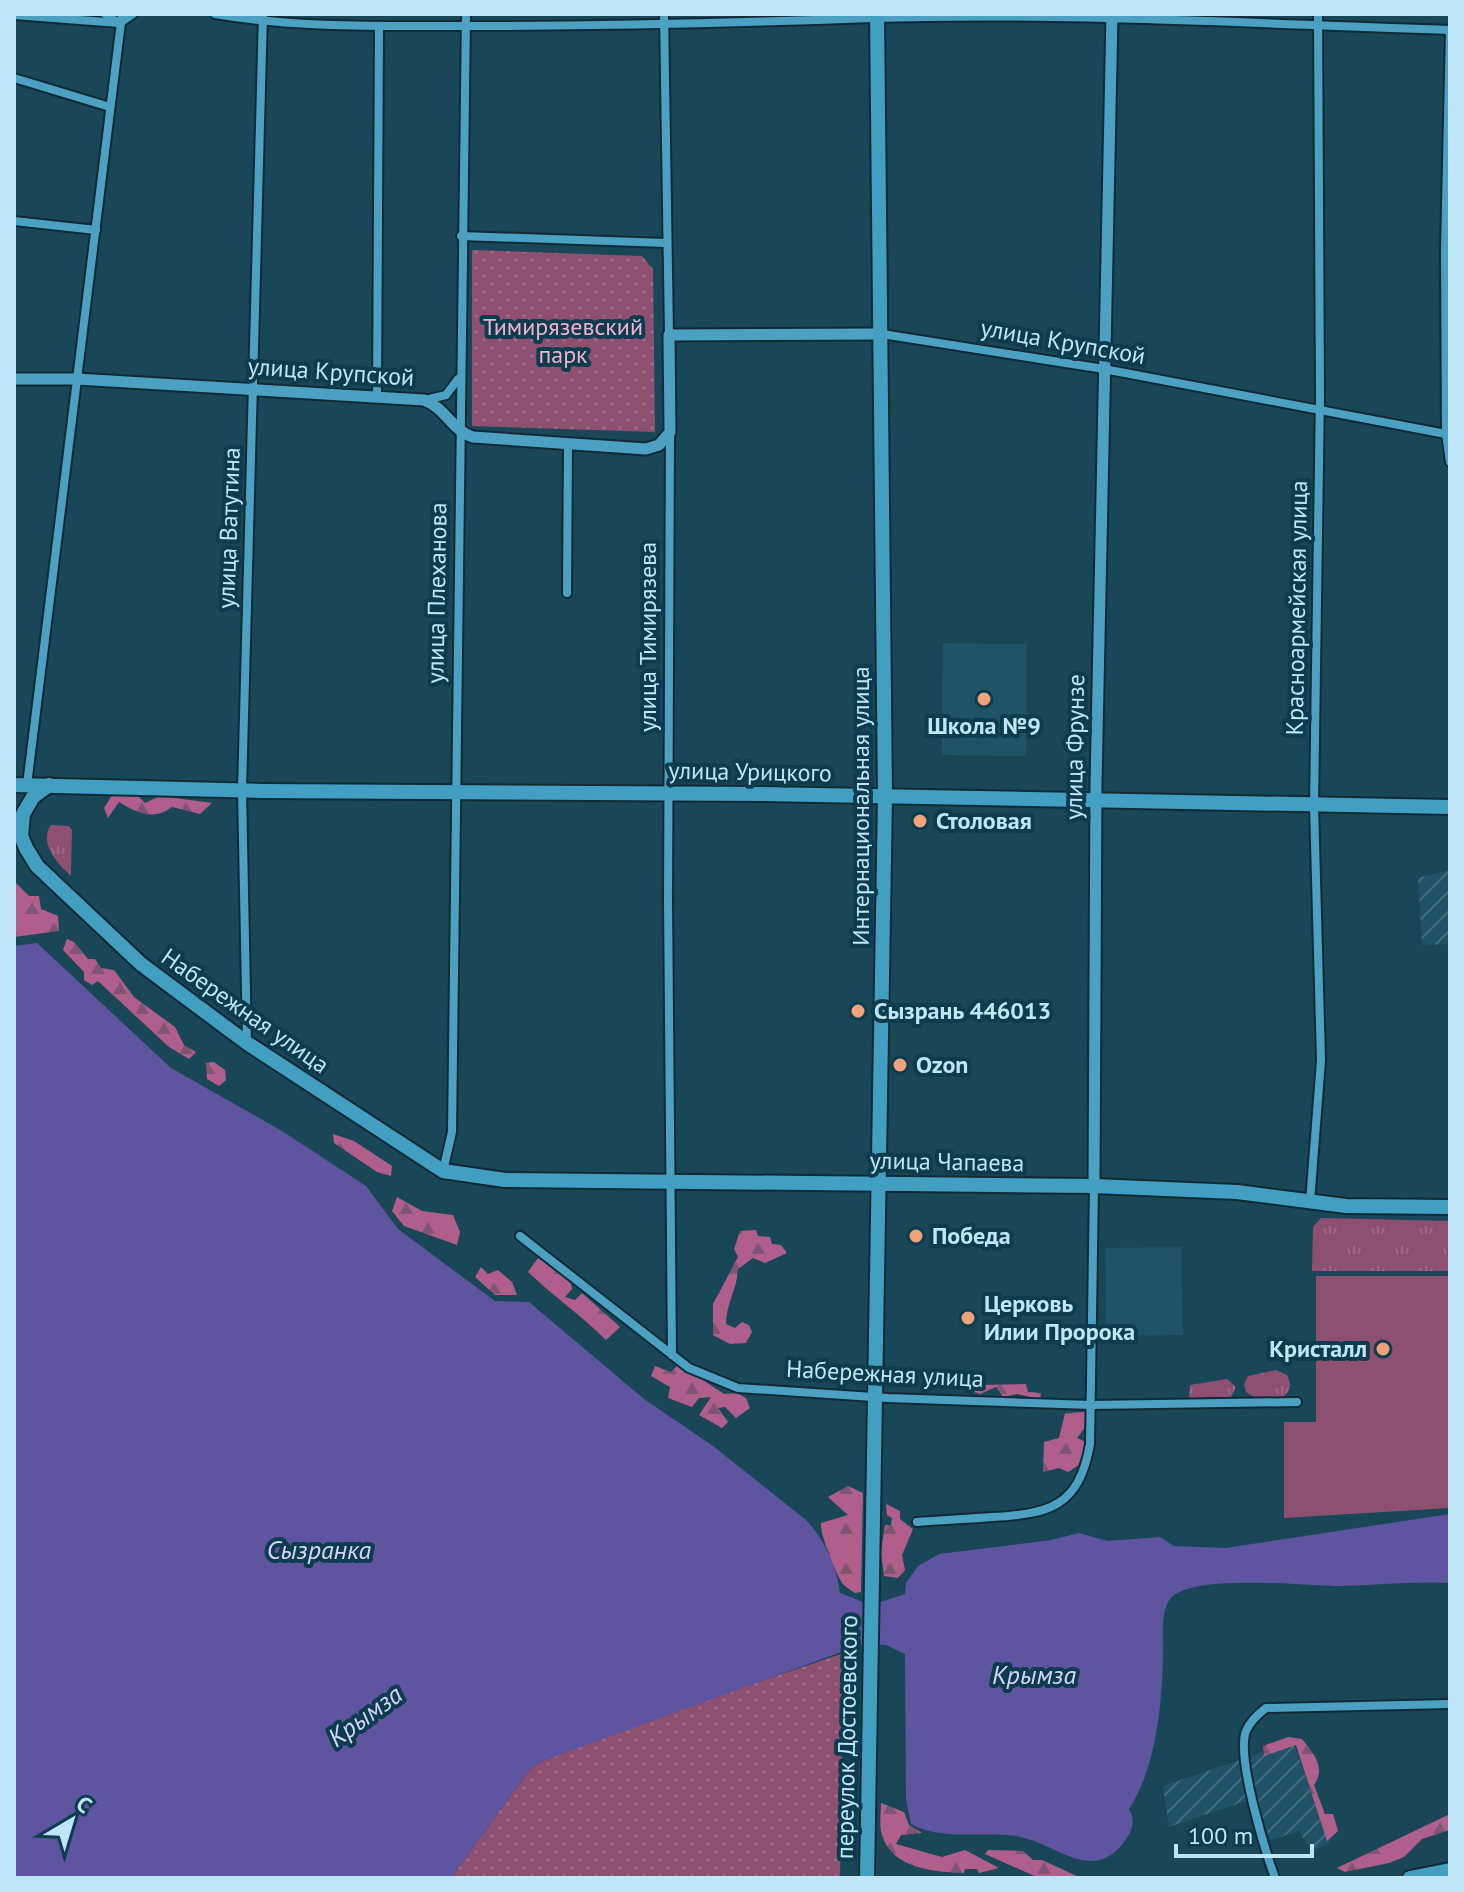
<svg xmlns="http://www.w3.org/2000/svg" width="1464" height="1892" viewBox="0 0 1464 1892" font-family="'PT Sans',sans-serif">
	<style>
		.built { fill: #205367 }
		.industrial { fill: url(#industrial-furrows) }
		.grass { fill: url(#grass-tufts) }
		.forest { fill: url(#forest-firs) }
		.park { fill: url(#park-dots) }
		.garden { fill: #8d5071 }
		.water { fill: #5e549f }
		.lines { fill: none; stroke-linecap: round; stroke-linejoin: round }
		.minor-casing { stroke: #102b36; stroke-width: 12 }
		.tertiary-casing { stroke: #102b36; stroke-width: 15 }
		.primary-casing { stroke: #102b36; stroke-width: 18 }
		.minor { stroke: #4ca1c3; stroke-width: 8 }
		.tertiary { stroke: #4ca1c3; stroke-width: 11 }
		.primary { stroke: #429fc2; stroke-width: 14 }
		.poi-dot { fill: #f0a27a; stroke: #0c3c4d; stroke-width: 3 }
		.labels { text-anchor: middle; stroke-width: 8; stroke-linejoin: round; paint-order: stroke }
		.park-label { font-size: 24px; fill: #f2b0d1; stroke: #0c3c4d }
		.street-label { font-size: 24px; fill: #bee5f8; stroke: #0c3c4d }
		.poi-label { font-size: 24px; font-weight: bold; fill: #bee5f8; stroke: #0c3c4d; text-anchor: start }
		.water-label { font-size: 26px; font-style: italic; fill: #d6d4ff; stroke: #0c3c4d }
	</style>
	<defs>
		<pattern id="industrial-furrows" width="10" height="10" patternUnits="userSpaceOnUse" patternTransform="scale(2)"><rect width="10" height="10" fill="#205367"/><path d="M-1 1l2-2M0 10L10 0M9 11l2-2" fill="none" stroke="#3f6c7e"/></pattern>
		<pattern id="grass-tufts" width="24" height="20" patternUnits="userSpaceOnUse" patternTransform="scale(2)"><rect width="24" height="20" fill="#8d5071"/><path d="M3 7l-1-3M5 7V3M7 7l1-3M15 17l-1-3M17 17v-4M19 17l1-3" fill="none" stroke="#9b6986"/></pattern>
		<pattern id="forest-firs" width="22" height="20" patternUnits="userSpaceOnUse" patternTransform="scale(2)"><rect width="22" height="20" fill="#b05f8b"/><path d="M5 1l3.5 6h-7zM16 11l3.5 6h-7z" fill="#805571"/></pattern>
		<pattern id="park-dots" width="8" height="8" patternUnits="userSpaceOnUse" patternTransform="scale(2)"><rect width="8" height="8" fill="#8d5071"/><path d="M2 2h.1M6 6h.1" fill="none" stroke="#9b6986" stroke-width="1.8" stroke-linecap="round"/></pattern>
	</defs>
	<rect width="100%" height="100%" fill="#194758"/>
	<!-- built -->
	<g class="built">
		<path d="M943 643 1027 644 1026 756 942 755Z"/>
		<path d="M1181 1247 1183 1335 1106 1336 1105 1248Z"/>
	</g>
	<!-- industrial -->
	<g class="industrial">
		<path d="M1450 870V944L1422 945 1418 878Z"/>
		<path d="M1293 1742 1330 1843 1311 1851 1299 1831 1271 1840 1252 1799 1169 1827 1163 1786Z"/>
	</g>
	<!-- grass -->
	<g class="grass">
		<path d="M51 825 69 826 72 830 71 876C58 864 38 843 51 825Z"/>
		<path d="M1321 1218 1450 1221V1271H1312L1313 1227Z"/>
		<path d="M1276 1370 1287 1375C1292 1385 1291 1390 1283 1397L1257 1399 1246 1392 1244 1384 1248 1376Z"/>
		<path d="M1227 1379 1236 1387 1231 1397 1189 1398 1190 1385Z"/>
	</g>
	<!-- forest -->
	<g class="forest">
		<path d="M132 790 145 803 160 796 212 803 200 814 172 807C153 821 137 813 119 802L108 818 104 808 114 792Z"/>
		<path d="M14 881 29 896H39L41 909 58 916 59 931 14 937Z"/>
		<path d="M67 939 74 942 88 959H95L101 968 114 970 134 997 175 1027 184 1045 196 1052 189 1059 169 1047 98 981 92 985 84 980V972L63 950Z"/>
		<path d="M214 1062 225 1070 226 1080 219 1086 207 1079 206 1063Z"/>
		<path d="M333 1134 354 1141 392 1166 391 1176 377 1172 334 1143Z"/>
		<path d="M397 1197 422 1211 453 1215 460 1232 457 1245 404 1226 392 1211Z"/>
		<path d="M756 1230 758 1236 770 1237 772 1244 781 1245 787 1253 765 1263 753 1258 738 1269C737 1290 726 1303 726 1324L735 1328 742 1322 749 1325 752 1332 746 1343 730 1344 713 1335V1304L738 1257 734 1249 740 1231Z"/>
		<path d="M538 1258 570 1279 572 1289 565 1297 575 1300 582 1293 620 1327 606 1340C581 1315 553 1296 528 1272Z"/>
		<path d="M481 1267 488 1274 498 1270 512 1282 517 1295H495L475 1277Z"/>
		<path d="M679 1364 724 1394 737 1393 746 1398 750 1408 736 1418 725 1407 718 1408 728 1422 722 1428 699 1415 711 1397 699 1398 692 1407 668 1398 670 1387 651 1376 655 1366 671 1372Z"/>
		<path d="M1026 1384 1028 1392 1041 1393 1040 1399 1017 1394 1003 1397 996 1387 980 1394 974 1392 977 1385Z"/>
		<path d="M1087 1412 1086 1426 1077 1438 1086 1442 1079 1465 1068 1472 1059 1468 1043 1472 1044 1442 1059 1438 1065 1413Z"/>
		<path d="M848 1486 863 1493 861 1592 855 1593C851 1590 847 1588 844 1585 837 1578 819 1532 821 1523L848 1515 828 1497Z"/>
		<path d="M886 1504 900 1511V1519L913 1529 902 1555 905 1570 898 1578 884 1576 881 1552 885 1525H891L892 1518 887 1515Z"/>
		<path d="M1288 1737 1302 1739C1314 1754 1326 1767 1314 1785L1325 1814H1333L1338 1831 1327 1841 1296 1745 1264 1756 1263 1746Z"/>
		<path d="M881 1803 904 1812 909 1825 922 1833 901 1835 896 1844 942 1857 965 1850 999 1868 979 1873 977 1869H965L964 1873C935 1872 892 1869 882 1835 879 1826 881 1813 881 1803Z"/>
		<path d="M1450 1814V1830L1422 1839 1404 1857 1389 1863 1345 1872 1337 1868Z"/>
		<path d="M988 1850 1023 1851 1033 1860H1042L1081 1878H1039L985 1854Z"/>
	</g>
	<!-- park -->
	<g class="park">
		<path d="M472 250 642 256 653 269 655 432 472 426Z"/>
		<path d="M844 1653 840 1878H451L528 1772 540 1762 676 1710Z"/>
	</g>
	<!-- garden -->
	<path class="garden" d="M1316 1276H1450V1508L1284 1518V1422H1316Z"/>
	<!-- water -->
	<path class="water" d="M37 943 171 1068 282 1131 366 1186 398 1229 495 1301 529 1302 644 1399 713 1446 806 1520C824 1539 837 1566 840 1593L871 1605 905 1594 906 1583 918 1566 939 1554 1051 1540 1079 1533 1108 1541 1160 1537 1174 1546 1225 1548 1450 1514V1583C1413 1581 1377 1585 1340 1586 1309 1587 1183 1571 1168 1602 1160 1619 1164 1638 1163 1656 1162 1705 1156 1768 1129 1809 1135 1819 1133 1828 1127 1838 1094 1888 1056 1842 1016 1836 982 1831 942 1841 911 1824L906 1799 905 1654 886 1645 863 1644 540 1762 528 1772 451 1878H14V946Z"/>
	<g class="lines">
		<!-- minor casing -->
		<g class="minor-casing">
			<g id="minor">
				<path d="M105 14 119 23"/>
				<path d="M215 14C297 28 380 26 463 26 599 26 736 23 872 18 1064 12 1258 24 1450 30"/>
				<path d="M664 14 669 335"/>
				<path d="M14 15 119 23"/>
				<path d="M120 23 133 14"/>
				<path d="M1450 30 1445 250 1446 434 1450 462"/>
				<path d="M14 78 110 107"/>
				<path d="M14 221 96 230"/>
				<path d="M461 236 666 243"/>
				<path d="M882 334 1104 369 1446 434"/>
				<path d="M377 397 379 26"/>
				<path d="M425 400 446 395 458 379"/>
				<path d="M670 432 668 901 672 1355"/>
				<path d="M567 593 568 444"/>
				<path d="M27 785 122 14"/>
				<path d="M247 1042 242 790 263 14"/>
				<path d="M443 1171 452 1132 466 14"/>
				<path d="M1310 1202 1321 1060 1314 806 1320 395 1318 14"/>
				<path d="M520 1236 689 1368 738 1388 888 1398 1091 1405 1297 1402"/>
				<path d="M917 1522C942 1520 967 1519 992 1517 1049 1514 1079 1507 1090 1444L1094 1186"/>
				<path d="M1275 1878C1265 1850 1236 1757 1246 1731 1250 1722 1258 1714 1266 1708L1450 1704"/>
			</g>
		</g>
		<!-- tertiary casing -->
		<g class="tertiary-casing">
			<g id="tertiary">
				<path d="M14 379H77L424 400C446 408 451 430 473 437L646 449 659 445 670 432 669 335 882 334"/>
				<path d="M1094 1186 1096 784 1112 14"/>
			</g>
		</g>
		<!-- primary casing -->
		<g class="primary-casing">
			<g id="primary">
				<path d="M14 785 262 791 763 794 1450 807"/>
				<path d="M49 785 33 797 23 814 21 836 26 848 37 866 141 964 247 1043 443 1171 505 1180 1094 1186 1237 1192 1346 1206 1450 1207"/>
				<path d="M867 1878 885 796 877 14"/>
				<path d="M1410 1878 1450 1870"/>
			</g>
		</g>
		<!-- minor -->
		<use href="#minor" class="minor"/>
		<!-- tertiary -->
		<use href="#tertiary" class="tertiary"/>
		<!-- primary -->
		<use href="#primary" class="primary"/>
	</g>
	<!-- markers -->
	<g class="poi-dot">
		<circle cx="984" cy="699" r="8"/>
		<circle cx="920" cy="821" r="8"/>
		<circle cx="858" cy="1011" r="8"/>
		<circle cx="900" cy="1065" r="8"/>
		<circle cx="916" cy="1236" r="8"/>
		<circle cx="968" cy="1318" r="8"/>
		<circle cx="1383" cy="1349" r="8"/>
	</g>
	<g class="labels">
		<!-- park labels -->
		<g class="park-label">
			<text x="563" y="335">Тимирязевский<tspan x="563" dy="28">парк</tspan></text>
		</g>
		<!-- street labels -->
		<g class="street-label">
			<text transform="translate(1063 342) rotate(10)" y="8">улица Крупской</text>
			<text transform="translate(331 372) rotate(4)" y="8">улица Крупской</text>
			<text transform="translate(229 528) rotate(-88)" y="8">улица Ватутина</text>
			<text transform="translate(437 593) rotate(-89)" y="8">улица Плеханова</text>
			<text transform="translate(1297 608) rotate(-89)" y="8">Красноармейская улица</text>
			<text transform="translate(648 637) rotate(-90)" y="8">улица Тимирязева</text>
			<text transform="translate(1075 747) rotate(-89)" y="8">улица Фрунзе</text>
			<text transform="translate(750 772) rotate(1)" y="8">улица Урицкого</text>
			<text transform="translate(861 806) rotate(-90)" y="8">Интернациональная улица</text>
			<text transform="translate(245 1011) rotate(35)" y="8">Набережная улица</text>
			<text transform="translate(947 1162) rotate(1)" y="8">улица Чапаева</text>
			<text transform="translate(885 1374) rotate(3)" y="8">Набережная улица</text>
			<text transform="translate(847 1737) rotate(-89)" y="8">переулок Достоевского</text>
		</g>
		<!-- poi labels -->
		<g class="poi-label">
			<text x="984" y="734" text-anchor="middle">Школа №9</text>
			<text x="936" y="829">Столовая</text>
			<text x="874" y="1019">Сызрань 446013</text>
			<text x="916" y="1073">Ozon</text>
			<text x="932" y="1244">Победа</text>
			<text x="984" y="1312">Церковь<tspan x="984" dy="28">Илии Пророка</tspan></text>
			<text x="1367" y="1357" text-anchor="end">Кристалл</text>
		</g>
		<!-- water labels -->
		<g class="water-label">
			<text x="319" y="1559">Сызранка</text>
			<text x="1034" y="1684">Крымза</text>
			<text transform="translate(365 1716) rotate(-36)" y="9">Крымза</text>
		</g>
	</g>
	<!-- border -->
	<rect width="1464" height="1892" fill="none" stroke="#bee5f8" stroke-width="32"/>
	<!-- north arrow -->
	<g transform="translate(72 1820) rotate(38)" stroke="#0c3c4d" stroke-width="6" paint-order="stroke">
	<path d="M0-6L14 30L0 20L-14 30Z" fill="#bee5f8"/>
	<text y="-12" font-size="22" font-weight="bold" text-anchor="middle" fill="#bee5f8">С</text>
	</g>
	<!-- scale -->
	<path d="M1176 1844v12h136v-12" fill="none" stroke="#bee5f8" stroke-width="4"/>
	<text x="1188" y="1844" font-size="24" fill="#bee5f8" stroke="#0c3c4d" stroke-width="6" paint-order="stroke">100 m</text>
</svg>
